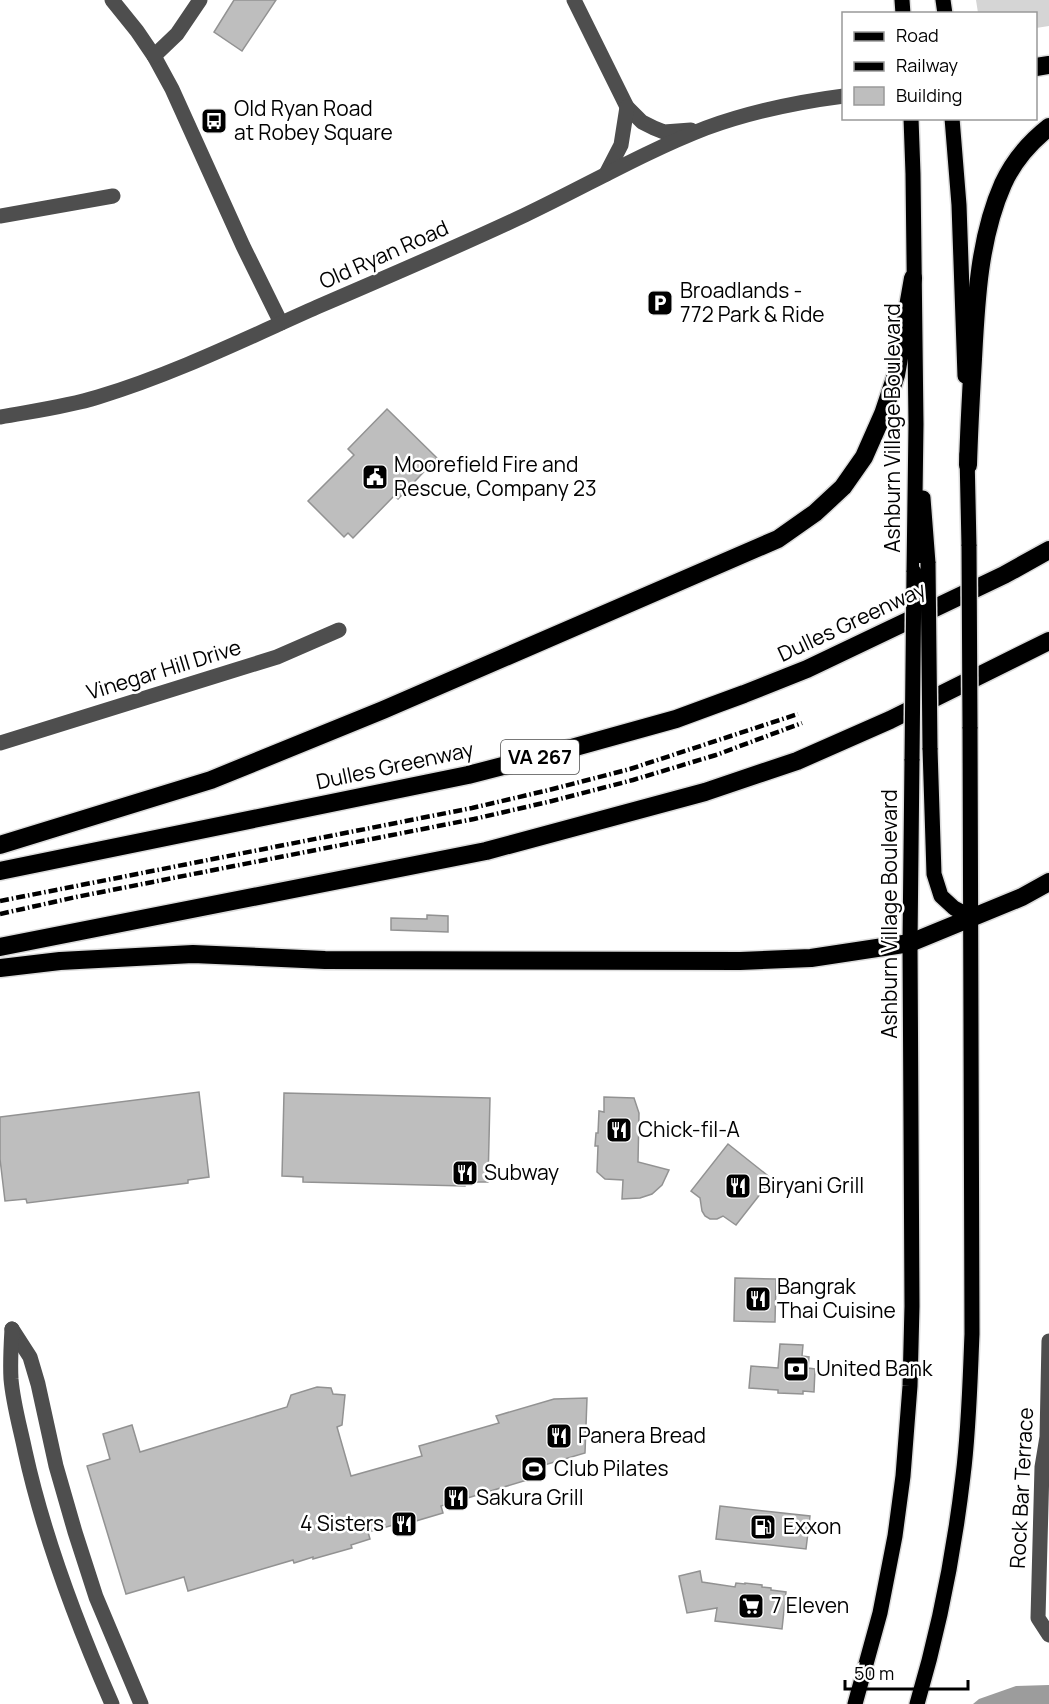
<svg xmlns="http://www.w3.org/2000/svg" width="1049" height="1704" viewBox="0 0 1049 1704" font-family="Manrope,sans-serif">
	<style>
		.green { fill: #d5d5d5 }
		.water { fill: #9c9c9c }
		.building { fill: #bebebe; stroke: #929292; stroke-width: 1.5 }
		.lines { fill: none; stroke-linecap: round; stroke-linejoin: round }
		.major-casing { stroke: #dbdbdb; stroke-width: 18 }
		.highway-casing { stroke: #dbdbdb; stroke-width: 21 }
		.minor { stroke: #4e4e4e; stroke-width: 15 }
		.major { stroke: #000; stroke-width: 15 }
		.highway { stroke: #000; stroke-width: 18 }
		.rail { stroke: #000; stroke-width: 4.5; stroke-dasharray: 9 3 1.5 3; stroke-linecap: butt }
		.major-bridge-casing { stroke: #dbdbdb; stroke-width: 18; stroke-linecap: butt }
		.major-bridge { stroke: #000; stroke-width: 15 }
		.labels { text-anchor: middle; stroke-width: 5; stroke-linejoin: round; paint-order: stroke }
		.shield { fill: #fff; stroke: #4c4c4c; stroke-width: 1.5 }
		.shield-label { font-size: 20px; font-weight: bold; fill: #000 }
		.poi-label { font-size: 21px; fill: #000; stroke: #fff; text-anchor: start }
		.street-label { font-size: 21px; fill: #000; stroke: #fff }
	</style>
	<rect width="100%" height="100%" fill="#fff"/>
	<!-- green -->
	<path class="green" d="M976 0H1049V26L1036 28V14L978 13Z"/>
	<!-- water -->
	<path class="water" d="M1049 1685V1704H973L979 1699 1016 1686Z"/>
	<!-- building -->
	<g class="building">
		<path d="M234 0H276L242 51 214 32Z"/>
		<path d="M387 409 437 458 398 499 394 496 353 538 348 533 344 537 308 501 354 455 348 449Z"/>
		<path d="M427 915 448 916V932L391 930V918L427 919Z"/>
		<path d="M199 1092 209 1177 188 1180V1183L27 1203 26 1199 5 1201 0 1159V1117Z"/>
		<path d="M284 1093 490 1098 488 1182H465V1186L303 1182V1177L282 1176Z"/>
		<path d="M604 1097 634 1098 639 1113 638 1162 669 1170 662 1185 652 1194 640 1198 622 1199 623 1180 605 1179 597 1172 598 1146H595L596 1133H598L599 1111 604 1112Z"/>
		<path d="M728 1144 772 1179 736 1225 723 1216 717 1219H710L705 1216 702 1211 700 1198 691 1191Z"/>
		<path d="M735 1278 776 1279 775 1322 734 1321Z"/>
		<path d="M780 1344 803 1345 802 1356 809 1357 808 1368 815 1369 814 1392 803 1391V1394L778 1393V1390L749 1388 751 1366 778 1368Z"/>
		<path d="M317 1387 331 1388 333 1394 345 1395 342 1425 337 1427 351 1476 422 1456 419 1446 499 1423 496 1416 554 1399 587 1398 585 1453 524 1471 527 1480 441 1506 443 1513 409 1523 408 1521 368 1532 370 1539 351 1545 352 1548 313 1559V1557L294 1563 293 1560 188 1591 184 1577 126 1594 87 1466 110 1459 103 1434 132 1425 140 1452 287 1407 291 1395Z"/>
		<path d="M720 1506 810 1516 806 1549 716 1539Z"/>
		<path d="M700 1571 702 1582 735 1587 736 1583 745 1584V1583L762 1585V1587L771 1588V1590L786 1592 782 1629 715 1621 717 1608 687 1613 679 1576Z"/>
	</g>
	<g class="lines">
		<!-- major casing -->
		<g class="major-casing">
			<g id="major">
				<path d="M902 0 903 14"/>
				<path d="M943 0 945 14"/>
				<path d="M911 118 913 174 916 424 914 572"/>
				<path d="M952 118 959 205 965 376"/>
				<path d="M967 454 969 546"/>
				<path d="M923 498 928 563"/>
				<path d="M930 748 934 874 941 896 954 908 971 917"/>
				<path d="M855 1704 880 1613 895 1536 903 1476 910 1386 912 1306 910 943 912 759"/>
				<path d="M917 1704C939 1630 954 1553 963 1476 969 1429 970 1381 972 1334L970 727"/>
			</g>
		</g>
		<!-- highway casing -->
		<g class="highway-casing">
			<g id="highway">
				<path d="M1036 67 1049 65"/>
				<path d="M968 465C969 430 971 394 973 359 976 301 979 238 1003 184 1013 162 1030 142 1049 127"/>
				<path d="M0 845 211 780 383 710 778 539 815 513 843 487 864 457 883 414 896 375 913 278"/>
				<path d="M0 871 468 775 568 749 676 719 744 694 807 669 1004 575 1049 550"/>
				<path d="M0 947 486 851 705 792 797 761 890 720 1049 641"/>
				<path d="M0 968 60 961 193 954 325 960 740 961 811 958 910 943 1022 897 1049 882"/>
			</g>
		</g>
		<!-- minor -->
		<g class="minor">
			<path d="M112 0 137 31 154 56 172 89 243 246 281 323"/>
			<path d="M574 0 627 107 642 122 654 128 664 132 691 130"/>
			<path d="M154 56 177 34 200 0"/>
			<path d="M606 174 621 145 627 107"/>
			<path d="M0 216 113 196"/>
			<path d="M0 417C33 411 66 407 98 397 174 374 245 339 317 307 387 277 457 247 525 215 586 186 644 152 706 128 750 112 797 102 844 96"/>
			<path d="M0 743 277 657 339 630"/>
			<path d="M12 1329 30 1357 38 1384 56 1466 75 1532 96 1597 141 1704"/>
			<path d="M12 1329C11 1346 10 1362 11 1379 13 1403 20 1427 25 1451 44 1538 76 1622 112 1704"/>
			<path d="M1049 1341 1047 1437 1042 1467 1038 1618 1049 1635"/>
		</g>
		<!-- major -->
		<use href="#major" class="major"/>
		<!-- highway -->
		<use href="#highway" class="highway"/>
		<!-- rail -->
		<g class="rail">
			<path d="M0 901 472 808 549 790 630 769 798 714"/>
			<path d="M0 914 76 897 474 819 552 801 633 780 716 755 802 723"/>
		</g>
		<!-- major-bridge casing -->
		<g class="major-bridge-casing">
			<g id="major-bridge">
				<path d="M969 546 970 727"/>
				<path d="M928 563 930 748"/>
				<path d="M912 759 914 572"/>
			</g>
		</g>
		<!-- major-bridge -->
		<use href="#major-bridge" class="major-bridge"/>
	</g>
	<!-- icons -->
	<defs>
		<g id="bus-square" transform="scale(1.35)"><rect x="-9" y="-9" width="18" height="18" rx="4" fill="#000" stroke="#fff"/><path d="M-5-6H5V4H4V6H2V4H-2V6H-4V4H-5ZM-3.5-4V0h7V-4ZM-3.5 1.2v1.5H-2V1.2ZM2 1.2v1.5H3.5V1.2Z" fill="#fff"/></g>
		<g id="parking-square" transform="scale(1.35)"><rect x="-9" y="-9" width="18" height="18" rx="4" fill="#000" stroke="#fff"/><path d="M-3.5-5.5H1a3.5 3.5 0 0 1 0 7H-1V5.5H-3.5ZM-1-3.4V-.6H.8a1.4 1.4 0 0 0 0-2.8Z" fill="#fff"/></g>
		<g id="civic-square" transform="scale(1.35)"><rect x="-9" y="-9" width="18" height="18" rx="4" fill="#000" stroke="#fff"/><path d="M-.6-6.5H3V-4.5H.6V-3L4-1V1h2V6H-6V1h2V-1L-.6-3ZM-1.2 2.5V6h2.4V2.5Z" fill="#fff"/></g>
		<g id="restaurant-square" transform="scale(1.35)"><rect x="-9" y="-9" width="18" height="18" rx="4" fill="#000" stroke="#fff"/><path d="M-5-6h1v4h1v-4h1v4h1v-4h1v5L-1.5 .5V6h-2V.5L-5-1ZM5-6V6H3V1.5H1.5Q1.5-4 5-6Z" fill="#fff"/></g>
		<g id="bank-square" transform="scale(1.35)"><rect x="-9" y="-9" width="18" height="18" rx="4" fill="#000" stroke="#fff"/><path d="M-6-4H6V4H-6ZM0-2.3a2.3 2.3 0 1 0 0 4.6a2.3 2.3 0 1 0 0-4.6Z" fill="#fff"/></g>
		<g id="stadium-square" transform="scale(1.35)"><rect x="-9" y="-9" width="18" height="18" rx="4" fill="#000" stroke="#fff"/><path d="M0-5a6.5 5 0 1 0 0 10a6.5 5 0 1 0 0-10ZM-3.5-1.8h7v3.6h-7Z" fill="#fff"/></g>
		<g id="fuel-square" transform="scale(1.35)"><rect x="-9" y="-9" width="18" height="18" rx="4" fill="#000" stroke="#fff"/><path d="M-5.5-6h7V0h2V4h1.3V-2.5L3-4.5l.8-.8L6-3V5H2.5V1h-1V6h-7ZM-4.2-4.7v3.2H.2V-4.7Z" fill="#fff"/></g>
		<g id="supermarket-square" transform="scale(1.35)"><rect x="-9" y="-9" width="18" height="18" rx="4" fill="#000" stroke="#fff"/><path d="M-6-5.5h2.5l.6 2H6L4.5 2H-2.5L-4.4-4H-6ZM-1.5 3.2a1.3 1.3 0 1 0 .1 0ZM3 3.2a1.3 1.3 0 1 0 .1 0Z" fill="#fff"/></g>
	</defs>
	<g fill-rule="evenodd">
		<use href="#bus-square" x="214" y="121"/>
		<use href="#parking-square" x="660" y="303"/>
		<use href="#civic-square" x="375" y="477"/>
		<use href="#restaurant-square" x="619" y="1130"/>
		<use href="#restaurant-square" x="465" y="1173"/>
		<use href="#restaurant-square" x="738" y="1186"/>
		<use href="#restaurant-square" x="758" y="1299"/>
		<use href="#bank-square" x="796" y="1369"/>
		<use href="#restaurant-square" x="559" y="1436"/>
		<use href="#stadium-square" x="534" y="1469"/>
		<use href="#restaurant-square" x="456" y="1498"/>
		<use href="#restaurant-square" x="404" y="1524"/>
		<use href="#fuel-square" x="763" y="1527"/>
		<use href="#supermarket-square" x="751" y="1606"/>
	</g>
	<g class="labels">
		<!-- shield labels -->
		<rect class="shield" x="501" y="740" width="78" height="34" rx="4.5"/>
		<g class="shield-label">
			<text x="540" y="764">VA 267</text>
		</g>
		<!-- poi labels -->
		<g class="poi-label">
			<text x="234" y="116">Old Ryan Road<tspan x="234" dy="24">at Robey Square</tspan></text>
			<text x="680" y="298">Broadlands -<tspan x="680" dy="24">772 Park &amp; Ride</tspan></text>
			<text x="394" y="472">Moorefield Fire and<tspan x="394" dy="24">Rescue, Company 23</tspan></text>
			<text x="638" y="1137">Chick-fil-A</text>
			<text x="484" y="1180">Subway</text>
			<text x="758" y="1193">Biryani Grill</text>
			<text x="777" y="1294">Bangrak<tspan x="777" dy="24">Thai Cuisine</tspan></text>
			<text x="816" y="1376">United Bank</text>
			<text x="578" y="1443">Panera Bread</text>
			<text x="554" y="1476">Club Pilates</text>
			<text x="476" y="1505">Sakura Grill</text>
			<text x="384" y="1531" text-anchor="end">4 Sisters</text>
			<text x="783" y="1534">Exxon</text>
			<text x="771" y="1613">7 Eleven</text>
		</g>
		<!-- street labels -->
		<g class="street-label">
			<text transform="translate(384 255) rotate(-24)" y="7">Old Ryan Road</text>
			<text transform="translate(893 428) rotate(-90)" y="7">Ashburn Village Boulevard</text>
			<text transform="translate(852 622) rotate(-25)" y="7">Dulles Greenway</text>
			<text transform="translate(164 670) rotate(-17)" y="7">Vinegar Hill Drive</text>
			<text transform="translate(395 766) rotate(-12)" y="7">Dulles Greenway</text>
			<text transform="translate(890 914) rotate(-90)" y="7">Ashburn Village Boulevard</text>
			<text transform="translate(1022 1488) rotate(-87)" y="7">Rock Bar Terrace</text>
		</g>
	</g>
	<!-- legend -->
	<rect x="842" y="12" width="195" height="108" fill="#ffffff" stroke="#999999" stroke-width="1.5"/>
	<rect x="854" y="32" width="30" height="9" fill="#000000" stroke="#999999" stroke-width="1.5"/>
	<text x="896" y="42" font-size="18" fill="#000000">Road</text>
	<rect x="854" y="62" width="30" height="9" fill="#000000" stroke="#999999" stroke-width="1.5"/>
	<text x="896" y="72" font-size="18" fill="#000000">Railway</text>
	<rect x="854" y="87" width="30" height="18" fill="#bebebe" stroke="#999999" stroke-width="1.5"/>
	<text x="896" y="102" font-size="18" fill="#000000">Building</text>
	<!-- scale -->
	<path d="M845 1680v9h123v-9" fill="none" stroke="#000000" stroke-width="3"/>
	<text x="854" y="1680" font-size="18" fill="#000000" stroke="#ffffff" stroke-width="4.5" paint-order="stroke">50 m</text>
</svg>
